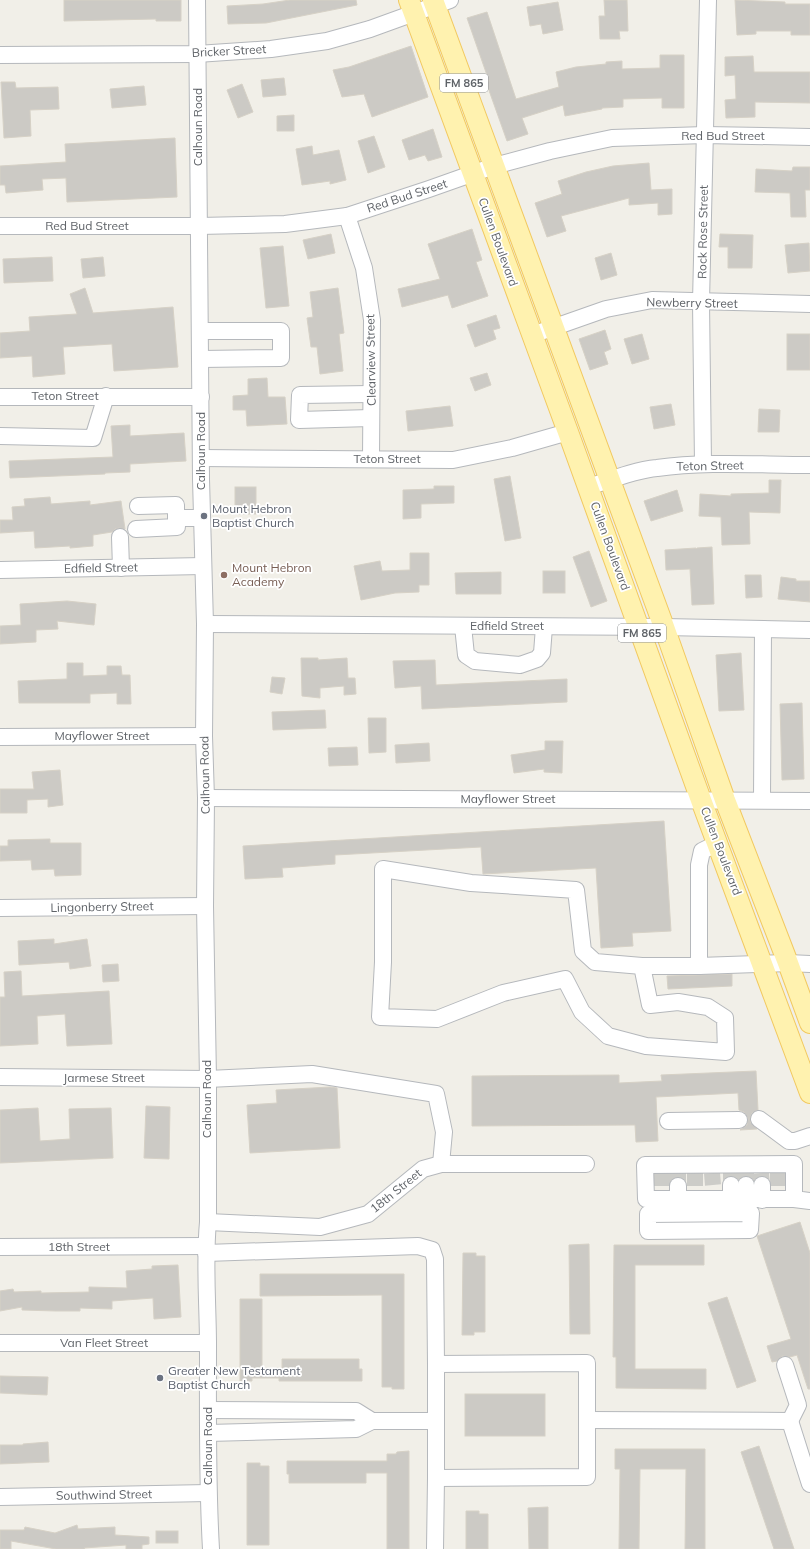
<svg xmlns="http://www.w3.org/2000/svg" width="810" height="1549" viewBox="0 0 810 1549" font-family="Mulish,sans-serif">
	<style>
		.building { fill: #cccac5; stroke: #d6d1c6 }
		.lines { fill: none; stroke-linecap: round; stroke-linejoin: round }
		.minor-tunnel { stroke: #ccccc8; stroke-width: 16; stroke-dasharray: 16 8; stroke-linecap: butt }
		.minor-casing { stroke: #b5b8bc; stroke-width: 18 }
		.major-casing { stroke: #f2c960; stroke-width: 22 }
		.minor { stroke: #fff; stroke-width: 16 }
		.major { stroke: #fff2af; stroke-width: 20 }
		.worship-dot { fill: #6b7280; stroke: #fff; stroke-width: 1.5 }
		.education-dot { fill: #8d6e63; stroke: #fff; stroke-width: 1.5 }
		.labels { text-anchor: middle; stroke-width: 3.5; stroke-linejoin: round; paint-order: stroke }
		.shield { fill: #fff; stroke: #8f9295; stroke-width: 1 }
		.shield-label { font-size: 11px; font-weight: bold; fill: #5f6368 }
		.street-label { font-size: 12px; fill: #5f6368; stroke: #fff }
		.worship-label { font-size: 12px; fill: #5b616d; stroke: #fff; text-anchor: start }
		.education-label { font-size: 12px; fill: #785e54; stroke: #fff; text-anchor: start }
	</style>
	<rect width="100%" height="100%" fill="#f1efe8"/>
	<!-- building -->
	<g class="building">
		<path d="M64 0H181V21H156V19L64 21Z"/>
		<path d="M290 0H356L357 5 266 23 228 24 227 6 263 4Z"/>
		<path d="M604 0H627L628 31H619L620 39H600L599 16H605Z"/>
		<path d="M735 0 785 2V4H810V35H791V31H756V34L737 35Z"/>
		<path d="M558 2 563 30 543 34 541 24 530 26 527 7Z"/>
		<path d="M487 12 516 99 559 87 556 72 576 67 606 64V62L622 61V69L660 68V55H684V108H662V98L623 99V107L602 108V109L565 116 563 105 522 118 528 134 507 141 486 82 489 81 467 18Z"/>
		<path d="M411 46 428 97 372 117 364 94 342 97 333 70 349 67Z"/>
		<path d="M753 56 754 72H810V103L755 102V117L726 118 725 100 736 99 735 75 725 76V57Z"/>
		<path d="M284 78 286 95 263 97 261 80Z"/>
		<path d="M1 82H15L16 88 58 87 59 109 30 110 31 136 4 138Z"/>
		<path d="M242 84 253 112 238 118 227 90Z"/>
		<path d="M144 86 146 105 112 108 110 89Z"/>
		<path d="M294 115V131H277V116Z"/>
		<path d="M433 129 442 157 428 161 425 155 409 160 402 140Z"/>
		<path d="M374 136 385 167 368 173 358 141Z"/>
		<path d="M175 138 177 197 67 202 66 178 42 179 43 190 6 193 5 185H0V166L66 162 65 144Z"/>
		<path d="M312 146 313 155 339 150 346 180 330 184V181L302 185 296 149Z"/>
		<path d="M649 163 651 190 672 189V214L658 215V203L629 205V198L561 216 566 231 547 237 535 203 562 194 558 181 586 172 613 166Z"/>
		<path d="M793 167H810V190H805L806 217H791L790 193 755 192 756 169 792 171Z"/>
		<path d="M472 229 482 260 476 262 488 296 452 308 448 295 402 307 398 289 440 279 428 244Z"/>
		<path d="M331 234 335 253 308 259 303 240Z"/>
		<path d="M720 234 753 235 752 268H728V247H719Z"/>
		<path d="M809 243 810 271 788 273 785 245Z"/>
		<path d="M283 246 289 306 266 308 260 248Z"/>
		<path d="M611 253 617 275 601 280 595 258Z"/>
		<path d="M52 257 53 281 4 283 3 259Z"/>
		<path d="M103 257 105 276 83 278 81 259Z"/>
		<path d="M85 288 93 313 173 307 178 367 114 371 112 344 63 347 65 374 33 377 32 356 0 358V333L30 331 29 317 77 314 70 294Z"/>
		<path d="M338 288 344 333 339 334 343 371 320 374 317 347H311L307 318 313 317 310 292Z"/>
		<path d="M496 315 500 328 493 330 496 339 475 347 467 325Z"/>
		<path d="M605 330 611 349 604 352 608 364 590 370 579 339Z"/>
		<path d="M642 334 649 359 632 364 624 339Z"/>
		<rect x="787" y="334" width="23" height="36"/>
		<path d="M487 373 491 385 475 391 470 378Z"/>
		<path d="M267 378 268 397H285L287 424 247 426 246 410H233V396L248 395V379Z"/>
		<path d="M671 404 675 425 654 429 650 407Z"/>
		<path d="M450 406 453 426 408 431 406 411Z"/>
		<path d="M759 409 780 410 779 432H758Z"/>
		<path d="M130 425V436L184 433 186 461 130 464V472L105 473V474L10 478 9 461 113 457 111 426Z"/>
		<path d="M510 476 521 538 505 541 494 479Z"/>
		<path d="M769 480H781L780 513 749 512 750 544 722 545 721 517 699 516 700 494 731 496V494L769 493Z"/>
		<path d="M434 486H454V503L421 504V518L403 519V490L434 489Z"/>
		<rect x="235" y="487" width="21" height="27"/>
		<path d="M677 490 683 511 651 521 644 501Z"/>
		<path d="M50 497 51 504 90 501V505L121 501 125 529 119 528 115 529 112 532 93 535V546L70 548V546L35 548 34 531 0 533V520H13L12 507 25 506 24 499Z"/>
		<path d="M712 547 714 604 692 605 690 569 666 570 665 550 696 548V549L697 548Z"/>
		<path d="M589 551 607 601 591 607 573 557Z"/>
		<path d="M410 553H429V585H419V592L395 593 361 600 354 566 380 561 382 571 410 570Z"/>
		<rect x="543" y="571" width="22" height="22"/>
		<path d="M501 572V594H456L455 573Z"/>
		<path d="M745 575H761L762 597 746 598Z"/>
		<path d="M781 577 796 579V581H810V602L778 599Z"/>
		<path d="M67 601 96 604 94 625 57 621 58 629 36 630V642L0 644V626L21 625 20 604Z"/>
		<path d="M741 653 744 710 719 711 716 655Z"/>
		<path d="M301 658H318V660L347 658 348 678H355L356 694 344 695V686L320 688V698L302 696Z"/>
		<path d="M435 660 436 685 567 679V702L422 709 421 686 395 688 393 661Z"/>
		<path d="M67 663H83V676L107 675V666H121L122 675H130L131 704H117V693L90 694V703H19L18 681 67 679Z"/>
		<path d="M272 677 285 678 282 694 270 692Z"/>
		<path d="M802 703 804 779 782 780 780 704Z"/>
		<path d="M325 710 326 728 273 730 272 712Z"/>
		<path d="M368 718H386V752L369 753Z"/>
		<path d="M545 741H563L562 773 544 772V769L514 773 511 755 545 750Z"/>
		<path d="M429 743 430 761 396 763 395 745Z"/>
		<path d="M357 747 358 765 329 766 328 748Z"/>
		<path d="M60 770 63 805 48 807V799L27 800V813H0V789H34L32 772Z"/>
		<path d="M664 821 671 931 632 933 633 946 601 948 596 868 483 874 481 847 335 855V864L282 868 283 877 245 879 243 846Z"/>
		<path d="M50 839V843H81V875L55 876 54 869 32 870 31 860 0 861V846H8V840Z"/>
		<path d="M54 939V944L87 939 91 966 70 969 69 962 19 965 18 941Z"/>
		<path d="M118 964 119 981 103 982 102 965Z"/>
		<path d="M21 971 22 996 109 991 112 1044 67 1046 65 1014 37 1016 38 1044 0 1046V997H5L4 972Z"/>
		<path d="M732 974V986L668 989 667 976Z"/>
		<path d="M756 1071 758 1110 752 1113 750 1118 751 1123 757 1129 740 1130 747 1125 748 1119 744 1112 739 1110 738 1093 656 1097 658 1141 636 1142 635 1125 472 1126V1076L619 1075V1083L662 1081 661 1075Z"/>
		<path d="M330 1087 337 1088 340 1148 250 1153 247 1105 277 1103 276 1090Z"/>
		<path d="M146 1106 170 1107 169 1159 144 1158Z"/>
		<path d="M38 1108 40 1141 70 1139 69 1109 111 1108 113 1158 0 1163V1110Z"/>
		<path d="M800 1222 810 1253V1389H808L797 1355 790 1357 782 1356 777 1361 772 1362 767 1346 791 1339 757 1236Z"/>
		<path d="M589 1244 590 1334H570L569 1245Z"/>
		<path d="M614 1245H704V1265H635V1369H706V1389L616 1388V1357H613Z"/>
		<path d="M463 1253H476V1256H485V1332H474V1335H462Z"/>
		<path d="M178 1265 181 1317 154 1319 153 1298 112 1301V1309L80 1308V1311H56L22 1310V1307L0 1311V1291L13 1289 14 1292 41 1291V1293L89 1292V1287L127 1288 126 1271 152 1269V1266Z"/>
		<path d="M260 1274H404V1389H392V1387H382V1295L260 1296Z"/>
		<path d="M727 1297 756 1381 737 1388 708 1303Z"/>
		<path d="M240 1299H262V1368H282V1359H359V1369H362V1381H279V1378H252V1381H240Z"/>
		<path d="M0 1376 48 1377 47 1395 0 1393Z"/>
		<rect x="465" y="1394" width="80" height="42"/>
		<path d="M48 1442 49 1462 0 1464V1445H23V1444Z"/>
		<path d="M759 1446 794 1549H774L741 1452Z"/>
		<path d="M615 1449H705V1549H685L686 1469H640L639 1549H619L620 1469H615Z"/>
		<path d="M409 1451V1549H387V1473H366V1483H289V1474H287V1461H387V1454H396L397 1452Z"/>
		<path d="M247 1463H260V1466H269V1545H247Z"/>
		<path d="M548 1507V1549H529L528 1508Z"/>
		<path d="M466 1511H479V1514H488V1549H466Z"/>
		<path d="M77 1525 78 1529 115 1527V1535L149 1537V1544L142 1545V1549H126V1545L84 1548 85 1549H56L11 1541V1549H0V1530H24L25 1527 55 1533Z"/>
		<rect x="156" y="1531" width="22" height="12"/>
	</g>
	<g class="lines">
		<!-- minor-tunnel -->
		<g class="minor-tunnel">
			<path d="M778 1172V1186"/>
			<path d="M678 1173V1186"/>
			<path d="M695 1173V1186"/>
			<path d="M712 1173 713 1185"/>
			<path d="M731 1173V1185"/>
			<path d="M746 1173V1185"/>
			<path d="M761 1173 762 1185"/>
			<path d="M662 1186V1172"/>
		</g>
		<!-- minor casing -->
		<g class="minor-casing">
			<g id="minor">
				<path d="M197 0 201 479 205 624 204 736 206 798 205 906 208 1079V1222C204 1263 208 1305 208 1346 208 1414 207 1481 211 1549"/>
				<path d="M0 55 197 54 271 49 327 41 370 29 450 0"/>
				<path d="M347 216 364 268 372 320 371 459"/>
				<path d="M0 226H199L285 224 347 216 429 189 494 166 550 151 612 138 705 135 810 137"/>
				<path d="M200 331H281V358L201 359"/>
				<path d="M532 335 606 309 652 300 810 304"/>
				<path d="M0 397H201"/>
				<path d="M371 418 299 420 300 395 371 394"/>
				<path d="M0 436 93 438 106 396"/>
				<path d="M201 458 453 460 512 448 568 432"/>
				<path d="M703 464 701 302 708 0"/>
				<path d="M589 487C610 480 635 470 657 468 707 461 759 465 810 465"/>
				<path d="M138 506 176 505V518"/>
				<path d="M136 529 177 527 176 518H202"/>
				<path d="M120 537 121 568"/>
				<path d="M0 570 203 566"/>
				<path d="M205 624 664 627 810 630"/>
				<path d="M463 626 466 655 475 661 520 665 537 659 542 653 544 627"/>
				<path d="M0 737 204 736"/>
				<path d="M206 798 810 801"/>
				<path d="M762 800 763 629"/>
				<path d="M383 869 471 883 576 890 583 951 595 962 642 966 650 1005 678 1002 708 1007 725 1018 726 1052 646 1046 608 1036 582 1012 565 979 503 993 437 1019 380 1017 383 962Z"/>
				<path d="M0 908 205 906"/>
				<path d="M642 966H699L788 963 810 964"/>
				<path d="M699 966V865L702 851 718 843"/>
				<path d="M0 1077 208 1079 312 1074 436 1094 444 1132 441 1164"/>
				<path d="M759 1119 789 1141H795L810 1136"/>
				<path d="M668 1121 739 1120"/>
				<path d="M731 1185V1200"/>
				<path d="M746 1185V1199"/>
				<path d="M762 1185V1200"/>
				<path d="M794 1199V1164L645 1165 646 1199H794L810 1201"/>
				<path d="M678 1200V1186"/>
				<path d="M751 1213 750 1230 648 1231V1214Z"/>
				<path d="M208 1222 320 1227 368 1214 423 1169 441 1164H586"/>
				<path d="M0 1247 205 1246"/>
				<path d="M206 1253 418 1246 432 1250 435 1259 436 1364"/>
				<path d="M0 1343H208"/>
				<path d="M587 1363V1477L436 1478V1364Z"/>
				<path d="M785 1365 798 1405 790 1421"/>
				<path d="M208 1410 356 1411 372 1421"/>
				<path d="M587 1420 790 1421 810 1484"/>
				<path d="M208 1433 356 1429 372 1421H436"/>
				<path d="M0 1497 208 1493"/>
				<path d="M435 1549 436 1478"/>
			</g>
		</g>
		<!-- major casing -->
		<g class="major-casing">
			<g id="major">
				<path d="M409 0 568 432 701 800 810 1093"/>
				<path d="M433 0 664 627 725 800 788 963 810 1023"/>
			</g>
		</g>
		<!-- minor -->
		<use href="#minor" class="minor"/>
		<!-- major -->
		<use href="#major" class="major"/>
	</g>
	<!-- markers -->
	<g class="worship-dot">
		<circle cx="204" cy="516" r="4"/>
		<circle cx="160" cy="1378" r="4"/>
	</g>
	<circle class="education-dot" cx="224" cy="575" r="4"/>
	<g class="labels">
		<!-- shield labels -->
		<g class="shield">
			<rect x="440" y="74" width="48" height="18" rx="3"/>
			<rect x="618" y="624" width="48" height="18" rx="3"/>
		</g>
		<g class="shield-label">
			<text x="464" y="87">FM 865</text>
			<text x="642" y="637">FM 865</text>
		</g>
		<!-- street labels -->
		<g class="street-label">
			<text transform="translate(229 51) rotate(-3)" y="4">Bricker Street</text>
			<text transform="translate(198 127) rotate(-90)" y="4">Calhoun Road</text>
			<text x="723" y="140">Red Bud Street</text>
			<text transform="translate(407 196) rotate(-18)" y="4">Red Bud Street</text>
			<text x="87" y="230">Red Bud Street</text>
			<text transform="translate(703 232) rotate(-89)" y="4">Rock Rose Street</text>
			<text transform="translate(498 242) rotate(70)" y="4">Cullen Boulevard</text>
			<text transform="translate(692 303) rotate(1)" y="4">Newberry Street</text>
			<text transform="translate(371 360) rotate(-91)" y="4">Clearview Street</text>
			<text x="65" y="400">Teton Street</text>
			<text transform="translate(201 451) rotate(-90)" y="4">Calhoun Road</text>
			<text x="387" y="463">Teton Street</text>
			<text transform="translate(710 466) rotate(-1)" y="4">Teton Street</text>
			<text transform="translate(610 546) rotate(70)" y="4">Cullen Boulevard</text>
			<text transform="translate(101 568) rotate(-1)" y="4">Edfield Street</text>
			<text x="507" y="630">Edfield Street</text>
			<text x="102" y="740">Mayflower Street</text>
			<text transform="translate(205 775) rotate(-91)" y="4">Calhoun Road</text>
			<text x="508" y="803">Mayflower Street</text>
			<text transform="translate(721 851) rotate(69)" y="4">Cullen Boulevard</text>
			<text transform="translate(102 907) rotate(-1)" y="4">Lingonberry Street</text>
			<text x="104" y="1082">Jarmese Street</text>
			<text transform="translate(207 1099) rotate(-90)" y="4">Calhoun Road</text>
			<text transform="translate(396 1191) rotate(-39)" y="4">18th Street</text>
			<text x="79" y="1251">18th Street</text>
			<text x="104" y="1347">Van Fleet Street</text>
			<text transform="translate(208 1446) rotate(-90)" y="4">Calhoun Road</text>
			<text transform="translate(104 1495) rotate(-1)" y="4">Southwind Street</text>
		</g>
		<!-- worship labels -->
		<g class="worship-label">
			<text x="212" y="513">Mount Hebron<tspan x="212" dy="14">Baptist Church</tspan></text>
			<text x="168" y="1375">Greater New Testament<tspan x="168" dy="14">Baptist Church</tspan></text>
		</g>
		<!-- education labels -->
		<g class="education-label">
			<text x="232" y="572">Mount Hebron<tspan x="232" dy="14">Academy</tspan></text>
		</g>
	</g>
</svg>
